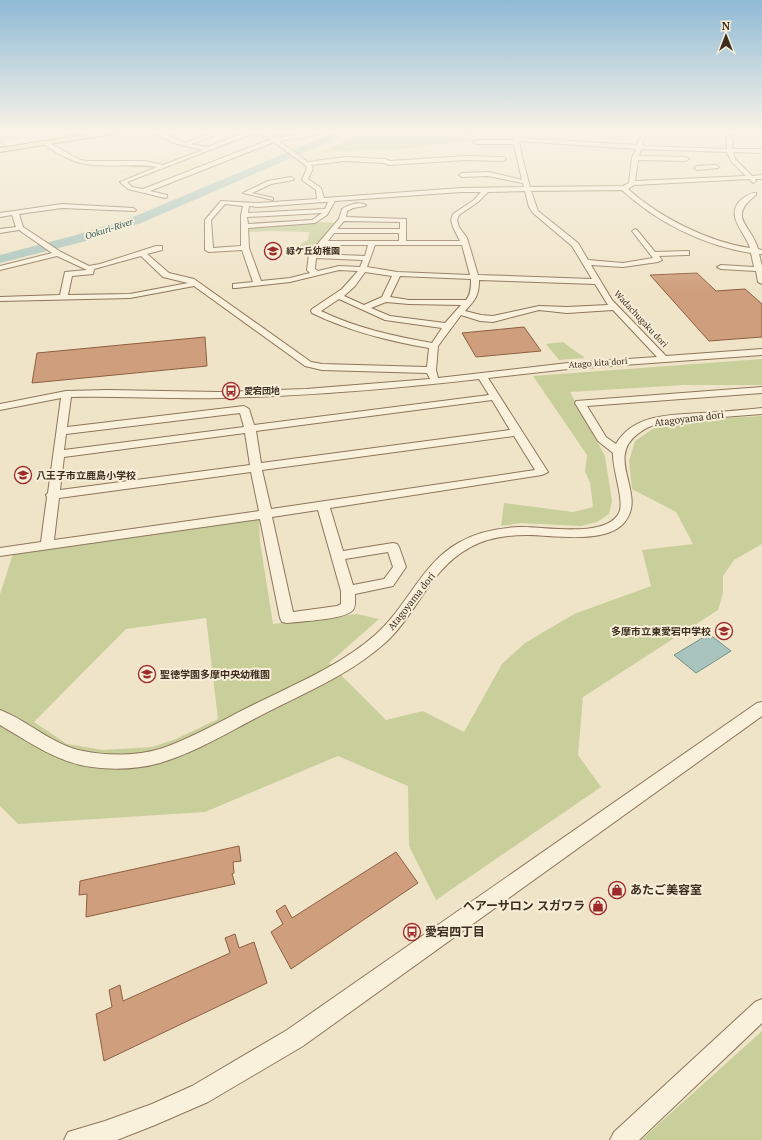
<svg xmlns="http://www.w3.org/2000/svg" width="762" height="1140" viewBox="0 0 762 1140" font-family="'PT Serif','Noto Sans JP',serif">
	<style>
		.farmland { fill: #e6deb5 }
		.green { fill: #c9cf9b; fill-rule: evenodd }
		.water { fill: #a9c4bc; stroke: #6f938a }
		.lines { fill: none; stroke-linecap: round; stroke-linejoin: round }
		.stream { stroke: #6f938a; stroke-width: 2 }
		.river { fill: #a9c4bc; fill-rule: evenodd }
		.building { fill: #cf9f7d; stroke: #8d5f41 }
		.minor-casing { stroke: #8d765c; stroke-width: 2 }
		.major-casing { stroke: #5b4430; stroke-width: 2 }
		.minor { fill: #faf1dc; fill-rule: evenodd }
		.major { fill: #f3d9a0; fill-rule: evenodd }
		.labels { text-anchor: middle; stroke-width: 4; stroke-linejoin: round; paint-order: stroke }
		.far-water-label { font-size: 9px; font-style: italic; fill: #2f5d5a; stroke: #f7eed8 }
		.far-poi-label { font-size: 9px; font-weight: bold; fill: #3d2e20; stroke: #f7eed8; text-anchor: start }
		.far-street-label { font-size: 9px; fill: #3d2e20; stroke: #f7eed8 }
		.street-label { font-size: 10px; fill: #3d2e20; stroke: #f7eed8 }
		.poi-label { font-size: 10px; font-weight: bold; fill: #3d2e20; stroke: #f7eed8; text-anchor: start }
		.near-poi-label { font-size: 12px; font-weight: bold; fill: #3d2e20; stroke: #f7eed8; text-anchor: start }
	</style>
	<rect width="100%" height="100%" fill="#f0e4c8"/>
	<!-- farmland -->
	<path class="farmland" d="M158 158 188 164 196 161 208 164 186 172 156 167 131 176 116 172Z"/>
	<!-- green -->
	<g class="green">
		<path d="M0 131H53L42 135H32L12 141 0 139Z"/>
		<path d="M367 131H463L473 135 471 136V140C455 146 434 141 419 148L321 152Z"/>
		<path d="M321 222 335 223 310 255 298 254 296 247 308 240 309 232 274 231 248 232 247 228Z"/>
		<path d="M563 342 585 358 559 360 546 344Z"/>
		<path d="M762 359V385H684L570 392 605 456 612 501 609 514 597 522 581 526 521 523 501 526 504 503 573 512 593 507 590 482 585 472 587 455 533 376Z"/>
		<path d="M762 416V544L734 560 723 576V593L718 610 583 697 578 755 601 787 436 900 409 846 408 786 338 756 205 812 18 824 0 806V594L13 554 259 519 260 542 273 624 357 614 379 619 329 663 386 720 423 711 464 732 502 664 525 643 574 614 651 586 642 550 693 544 676 512 632 489 629 461 635 441 657 426 690 420ZM206 618 218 719 176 739 152 747 103 750 67 744 34 722 126 629Z"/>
		<path d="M762 1031V1140H641Z"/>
	</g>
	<!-- water -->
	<path class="water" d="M709 634 731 651 696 673 674 655Z"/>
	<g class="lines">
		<!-- stream -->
		<path class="stream" d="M462 131 472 135"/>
		<!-- river -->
		<path class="river" d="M338 131H351L349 133 141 223 86 241 0 263V255L76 235 133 217Z"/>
	</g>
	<!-- building -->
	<g class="building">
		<path d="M697 273 716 291 745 289 762 304V337L709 341 650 275Z"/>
		<path d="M524 327 541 351 476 357 462 333Z"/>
		<path d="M205 337 207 366 32 383 37 353Z"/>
		<path d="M239 846 241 861 233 862 234 873 232 874 235 884 86 917 87 894 79 895 80 881Z"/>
		<path d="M396 852 418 883 291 969 271 932 283 924 276 911 285 905 292 918Z"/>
		<path d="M235 934 239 948 254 942 267 983 104 1061 96 1014 112 1007 109 990 120 985 123 1001 230 953 225 938Z"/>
	</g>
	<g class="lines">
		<!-- minor casing -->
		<g class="minor-casing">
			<g id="minor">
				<path d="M149 131H157L185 143 217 131H225L191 144 208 147 248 131 270 134 276 138 324 131 313 136 279 141 308 162 345 157 385 159 390 161 466 156 503 157 506 159 503 161 466 160 389 165 384 163 345 161 311 165 313 168 308 179 321 188 324 198 461 188 524 187 523 183 488 176 462 177 459 175 462 173 489 172 522 180 514 144H476L473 142 476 140H514V133L502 131H520L519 138 637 145C640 136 645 131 655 131L644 139 642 146 727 149V138L719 131H725L733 140 732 149H762V153L733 152 735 159 752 176 762 175V179H755L756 181 753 183 749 179 634 185 628 189C659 217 708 242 750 248 746 233 723 215 742 199 747 196 751 192 756 193V195C726 218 752 225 758 249L762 250V254H759L762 266V284L758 282 756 271 721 269 717 267 721 265 754 267 751 253C705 246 656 222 622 190L531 191 538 211 578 243 588 260 623 263 653 258 632 231 635 229 637 230 655 252 689 251V255H686L659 256 662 260 658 262 623 267 591 265 612 300 666 356 762 349V355L568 369 488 378 548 472 542 475 330 508 343 551 393 543 397 544 399 547 406 567 393 586 355 594C355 599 356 606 353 610 345 620 301 621 287 623L282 622 280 618 260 519 0 556V548L41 542 47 497 46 495 48 493 61 398 0 410V404L66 391 108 390 218 392 306 389 430 379 427 373 322 370 305 366 194 286 130 298 0 301V297L60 295 65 272 87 270 57 256 0 270V266L52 253 19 230 0 233V229L16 227 12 215 0 217V213L62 204 133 208 136 210 135 211 62 208 19 214 23 227 61 252 89 266 100 264 156 246H162V250L147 254 169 273 194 279 311 362 322 364 427 367 429 348C388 341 349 331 312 313L311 311 312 309 342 289 358 271 339 270 290 282 236 288H233V284L253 282 242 250 209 252 205 250V220L221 201 258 203 317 199 316 190 302 180 307 168 305 165 274 142 150 191 167 195V197L165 198 128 189 120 182 157 167C133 163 108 168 85 164 73 162 52 151 43 143L48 142 80 160 86 161H144L163 165 203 150 177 144ZM251 134 266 136 271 139 143 189 132 187 127 182ZM519 141 636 149 632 158 629 183 623 186 530 187 522 157ZM641 149 727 152 731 161 746 176 635 181 638 160 686 161 689 159 686 157 639 156ZM525 191 529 207 533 213 572 246 592 279 478 275 467 238 459 227 457 220 459 215 478 202 488 192ZM461 192H481L474 200 453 214 451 220 453 227 460 241H406V219L346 217 347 211 353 208 365 206 366 205C359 201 349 205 342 209L339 219 309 254 307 270 310 273 290 278 261 281 249 248 248 228 315 223 327 215 335 201ZM323 202H328L325 209 248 213 249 206 258 207ZM225 204 243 206 241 215V246L213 248 211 220ZM322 213 312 220 248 224 247 217ZM344 221 400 222V229H337ZM334 233H399V241H328ZM324 245H368L365 256 317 254ZM375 245H462L470 275 397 272 367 267ZM141 256 163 277 188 283 130 294 68 295 72 276 93 274 94 269ZM316 258 363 260 360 267 339 266 318 271 315 269ZM365 272 392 276 382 297 364 305 344 296 355 286ZM400 276 471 279C471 286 471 295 466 300H409L390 297ZM479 280 595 284 608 305 567 307 539 306 493 316 481 315 465 311C475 300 479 296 479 280ZM339 299 385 320 442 328 432 343C393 336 356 328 321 311ZM386 302 409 304 461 305 445 323 390 316 371 308ZM539 310 567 313 613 310 657 357 568 363 438 378 436 370 438 346 461 315 480 321 493 322ZM479 379 489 395 254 425 249 409 244 406 67 427 71 397C120 396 170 399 219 398 306 396 392 389 479 379ZM492 400 510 430 261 463 256 431ZM240 413 244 427 64 450 66 434ZM245 433 250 465 60 490 64 457ZM514 436 535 470 271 509 262 470ZM251 472 259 511 54 540 59 498ZM318 510 341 591V604L337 606 293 612 272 517ZM388 552 393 567 384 579 353 585 345 559Z"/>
				<path d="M0 142 3 144V146H0Z"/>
				<path d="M716 165 719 167 718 168 697 170 694 168 697 166Z"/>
				<path d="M291 177 294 179 293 180 271 184 252 193 273 198V200L243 193 268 181Z"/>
				<path d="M762 387V393L587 406 606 437 616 444C633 414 671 415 701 413 721 412 742 410 762 408V414L670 421C658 423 648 426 639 433 602 459 651 496 622 525 602 544 552 535 527 535 507 535 486 538 469 548 430 569 417 614 385 643 348 676 300 695 256 718 225 734 194 753 160 763 139 769 114 770 92 767 58 763 29 742 0 725V710C29 721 52 745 83 751 107 756 136 756 160 749 190 739 219 722 247 708 290 686 337 668 374 636 407 608 421 563 460 542 477 532 499 528 519 527 543 526 605 539 619 513 625 501 612 469 613 453L598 441 575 403 576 401Z"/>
				<path d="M762 702V716L303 1046 208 1102 155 1125 117 1140H64L68 1132 105 1121 152 1104 192 1086 287 1030 757 703Z"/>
				<path d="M762 999V1023L639 1140H610L614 1132 755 1002Z"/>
			</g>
		</g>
		<!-- major casing -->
		<g class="major-casing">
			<path id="major" d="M106 131H122L119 133 0 152V148Z"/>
		</g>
		<!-- minor -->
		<use href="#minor" class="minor"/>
		<!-- major -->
		<use href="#major" class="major"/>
	</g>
	<!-- sky -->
	<linearGradient id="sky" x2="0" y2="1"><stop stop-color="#8fbad6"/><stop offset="0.45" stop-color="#f8f3e6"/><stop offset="1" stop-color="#f8f3e6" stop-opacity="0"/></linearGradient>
	<rect width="762" height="291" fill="url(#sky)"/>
	<!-- icons -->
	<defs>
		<g id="school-ring" transform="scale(0.9)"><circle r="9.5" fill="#f7eed8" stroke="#9e2a2b" stroke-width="1.5"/><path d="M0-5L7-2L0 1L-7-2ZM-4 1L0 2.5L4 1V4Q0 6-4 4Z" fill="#9e2a2b"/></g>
		<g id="bus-ring" transform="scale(0.9)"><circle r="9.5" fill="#f7eed8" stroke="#9e2a2b" stroke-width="1.5"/><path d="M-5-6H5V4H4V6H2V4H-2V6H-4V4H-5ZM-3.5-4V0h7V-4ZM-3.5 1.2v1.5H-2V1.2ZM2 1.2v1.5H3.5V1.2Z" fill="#9e2a2b"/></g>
		<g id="shop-ring" transform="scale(0.9)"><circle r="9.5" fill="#f7eed8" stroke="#9e2a2b" stroke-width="1.5"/><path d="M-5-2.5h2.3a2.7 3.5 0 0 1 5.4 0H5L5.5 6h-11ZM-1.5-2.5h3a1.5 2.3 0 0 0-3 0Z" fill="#9e2a2b"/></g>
	</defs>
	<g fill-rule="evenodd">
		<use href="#school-ring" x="273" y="251"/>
		<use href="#bus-ring" x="231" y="391"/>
		<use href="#school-ring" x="23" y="475"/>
		<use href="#school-ring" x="724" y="631"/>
		<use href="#school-ring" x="147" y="674"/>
		<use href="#shop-ring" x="617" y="890"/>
		<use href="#shop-ring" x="598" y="906"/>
		<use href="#bus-ring" x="412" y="932"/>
	</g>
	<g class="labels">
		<!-- far-water labels -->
		<g class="far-water-label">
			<text transform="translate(109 229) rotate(-18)" y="3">Ookuri-River</text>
		</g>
		<!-- far-poi labels -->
		<g class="far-poi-label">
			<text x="286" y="254">緑ケ丘幼稚園</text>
			<text x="244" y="394">愛宕団地</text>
		</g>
		<!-- far-street labels -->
		<g class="far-street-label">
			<text transform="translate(641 319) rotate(47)" y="3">Wadachugaku dori</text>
			<text transform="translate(598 363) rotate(-4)" y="3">Atago kita dori</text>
		</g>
		<!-- street labels -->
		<g class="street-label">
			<text transform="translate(689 418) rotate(-7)" y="4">Atagoyama dori</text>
			<text transform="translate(411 601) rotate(-52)" y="4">Atagoyama dori</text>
		</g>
		<!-- poi labels -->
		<g class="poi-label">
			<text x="36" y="479">八王子市立鹿島小学校</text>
			<text x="711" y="635" text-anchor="end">多摩市立東愛宕中学校</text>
			<text x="160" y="678">聖徳学園多摩中央幼稚園</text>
		</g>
		<!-- near-poi labels -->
		<g class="near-poi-label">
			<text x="630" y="894">あたご美容室</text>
			<text x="585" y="910" text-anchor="end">ヘアーサロン スガワラ</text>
			<text x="425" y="936">愛宕四丁目</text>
		</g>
	</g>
	<!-- north arrow -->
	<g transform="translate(726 36)" stroke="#f7eed8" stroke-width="3" paint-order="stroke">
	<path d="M0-3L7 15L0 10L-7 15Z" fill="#3d2e20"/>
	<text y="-6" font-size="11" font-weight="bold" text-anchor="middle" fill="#3d2e20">N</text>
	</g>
</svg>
